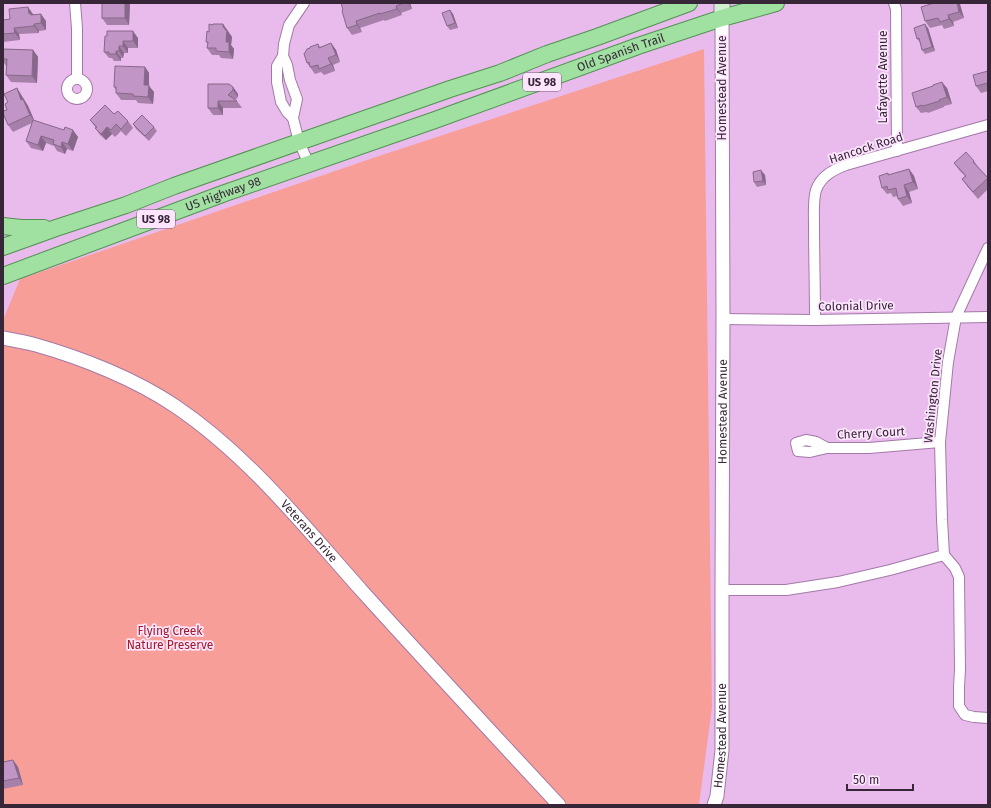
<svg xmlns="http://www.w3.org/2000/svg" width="991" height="808" viewBox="0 0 991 808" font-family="'Fira Sans',sans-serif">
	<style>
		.green { fill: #f89e98 }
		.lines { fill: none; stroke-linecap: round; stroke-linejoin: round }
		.minor-casing { stroke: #a379a7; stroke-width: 12 }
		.tertiary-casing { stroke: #a379a7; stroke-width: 15 }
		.secondary-casing { stroke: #a379a7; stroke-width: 17 }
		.primary-casing { stroke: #529153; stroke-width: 18 }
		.minor { stroke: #fff; stroke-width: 10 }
		.tertiary { stroke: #fff; stroke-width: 13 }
		.secondary { stroke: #cfefd0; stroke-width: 15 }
		.primary { stroke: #a0e0a1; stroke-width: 16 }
		.wall { fill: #a680a9 }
		.shaded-wall { fill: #87688a }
		.building { fill: #c195c5; stroke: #87688a }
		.labels { text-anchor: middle; stroke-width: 3.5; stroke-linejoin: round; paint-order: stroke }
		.shield { fill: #fde5fe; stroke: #725f73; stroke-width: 1 }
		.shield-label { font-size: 11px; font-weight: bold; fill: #372538 }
		.street-label { font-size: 12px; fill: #372538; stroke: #fde5fe }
		.park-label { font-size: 12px; fill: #a11924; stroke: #fde5fe }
	</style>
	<rect width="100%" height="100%" fill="#e9bbed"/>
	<!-- green -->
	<path class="green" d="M704 49 712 707 699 805H3V320L20 279 376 157Z"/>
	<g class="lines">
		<!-- minor casing -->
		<g class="minor-casing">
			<g id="minor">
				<path d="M75 3 77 28V79"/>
				<path d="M894 3 896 9 897 151"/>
				<path d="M283 56 287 65 290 80 297 99 293 118 299 142 309 164"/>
				<circle cx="77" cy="89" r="10"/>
				<path d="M293 118 287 112 281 102 277 82V66L283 56 284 44 289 25 304 3"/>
				<path d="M988 248 956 317 948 362 940 442 942 520 944 555 955 568 959 577 960 669 959 687V706L965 715 974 717 988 718"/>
				<path d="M723 319 815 320 988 317"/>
				<path d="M815 320C815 288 814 256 814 224 814 213 813 200 816 190 821 176 833 170 846 165L988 125"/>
				<path d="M806 440 816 442 827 448 810 452 798 451 796 443Z"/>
				<path d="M827 448H869L940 442"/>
				<path d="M722 590H786L838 582 890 570 944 555"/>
			</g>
		</g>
		<!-- tertiary casing -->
		<g class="tertiary-casing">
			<g id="tertiary">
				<path id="s1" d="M3 338C14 340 25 342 36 345 82 358 135 379 175 406 248 455 304 526 362 591 427 663 493 734 559 805"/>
				<path id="s2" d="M714 805 717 796 722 750V590L723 319 722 18"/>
			</g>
		</g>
		<!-- secondary casing -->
		<g class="secondary-casing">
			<path id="secondary" d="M722 3V18"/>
		</g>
		<!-- primary casing -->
		<g class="primary-casing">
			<g id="primary">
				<path d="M3 226 21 228H44"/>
				<path d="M3 247 56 228 126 205 174 186 299 142 450 89 500 73 547 54 597 37 689 3"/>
				<path id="s3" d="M3 276 225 193 435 120 638 46 722 18 776 3"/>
			</g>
		</g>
		<!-- minor -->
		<use href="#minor" class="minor"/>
		<!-- tertiary -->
		<use href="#tertiary" class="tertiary"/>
		<!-- secondary -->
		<use href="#secondary" class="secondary"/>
		<!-- primary -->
		<use href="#primary" class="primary"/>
	</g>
	<!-- wall -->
	<g class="wall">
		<path d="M130 3 129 25H107L102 18Z"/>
		<path d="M341 3H410L412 9 401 13 402 15 385 21 384 20 360 28 362 32 352 35 347 28 343 10Z"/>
		<path d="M934 3H959L964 18 953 22 954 26 944 29 942 25 930 28 925 21Z"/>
		<path d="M450 10 453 14 458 28 450 30 447 26Z"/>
		<path d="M33 14 46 21V30L39 31V33L19 34 20 40 3 42V20L10 19Z"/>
		<path d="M223 24 232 37 231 45 234 49 233 59 221 58 219 55H212L207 48 208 43 206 42 209 32Z"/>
		<path d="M928 28 935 51 925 54 922 50 920 42 917 39Z"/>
		<path d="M105 36 138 38V48H128V53H124L123 58H121V61H114L112 58H109L104 52Z"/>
		<path d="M331 43 336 50 340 62 333 65 335 71 324 75 321 72 315 74 307 63 318 44 320 47Z"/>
		<path d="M3 49 33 50 38 57 37 83 11 82 6 75V66L3 61Z"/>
		<path d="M145 67 149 73V86L154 92 153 104 138 103 136 100H121L116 93V90L114 87Z"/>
		<path d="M988 71V91L981 93 976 86Z"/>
		<path d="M233 87 238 94V97L235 100 237 101 242 108H223V115H213L208 108Z"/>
		<path d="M17 88 28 106 34 120 78 137 73 151 67 149 65 154 57 151 54 146 46 143 43 151 31 148 26 141 32 123 13 132 8 125V102Z"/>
		<path d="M947 88 952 104 944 106V107L928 113 927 112 921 113 916 107Z"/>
		<path d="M114 114 128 121 133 128 126 136 121 131 115 137 112 134 106 140 100 135 95 128H96L90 120Z"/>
		<path d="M133 124 154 127 157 131 149 141 136 129Z"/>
		<path d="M974 161 979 168 988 178V189L978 199 967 186 962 179 965 176 959 170 954 163Z"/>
		<path d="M909 169 914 176 918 189 909 192 912 203 903 206 898 199V196L893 197 891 193 887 194 882 188 888 173 889 175Z"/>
		<path d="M765 175 766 185 757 187 754 182Z"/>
		<path d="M13 760 18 767 23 785 3 789V762Z"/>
	</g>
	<!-- shaded-wall -->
	<g class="shaded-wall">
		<path d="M125 3H130L129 25 125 18Z"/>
		<path d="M408 3H410L412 9Z"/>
		<path d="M957 3H959L960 4 964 18 959 12Z"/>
		<path d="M396 6 401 13 402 15 397 9Z"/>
		<path d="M28 7 33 14V17L29 14Z"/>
		<path d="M450 10 453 14 458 28 455 23Z"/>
		<path d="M41 14 46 21V30L41 23Z"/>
		<path d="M948 15 953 22 954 26 949 19Z"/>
		<path d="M356 21 360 28 362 32 357 25Z"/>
		<path d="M34 24 39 31V33L34 26Z"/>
		<path d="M223 24 232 37 231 45 234 49 233 59 229 52 223 27Z"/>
		<path d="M925 24 928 28 935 51 932 47Z"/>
		<path d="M14 28 19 34 20 40 15 33Z"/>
		<path d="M133 31 138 38V48L133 41Z"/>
		<path d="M123 41 128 48V53L123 46Z"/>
		<path d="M331 43 336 50 340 62 336 55Z"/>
		<path d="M119 46 124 53 123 58 119 51Z"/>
		<path d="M33 50 38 57 37 83 32 76Z"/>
		<path d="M116 51 121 58V61L116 54Z"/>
		<path d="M328 58 333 65 335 71 331 64Z"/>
		<path d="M145 67 149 73V86L154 92 153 104 148 97 144 85Z"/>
		<path d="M942 82 947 88 952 104 947 97Z"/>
		<path d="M233 87 238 94V97L233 90Z"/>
		<path d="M17 88 28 106 35 122 30 115 21 100Z"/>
		<path d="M218 101 223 108V115L218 108Z"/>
		<path d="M107 127 112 134 106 140 101 134Z"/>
		<path d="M73 130 78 137 73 151 68 144Z"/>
		<path d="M41 136 46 143 43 151 38 145Z"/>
		<path d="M62 142 67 149 65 154 61 147Z"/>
		<path d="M909 169 914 176 918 189 913 182Z"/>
		<path d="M761 170 765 175 766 185 763 181Z"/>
		<path d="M904 185 909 192 912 203 907 196Z"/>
		<path d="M13 760 18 767 23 785 19 778Z"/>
	</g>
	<!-- building -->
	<g class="building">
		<rect x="102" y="3" width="23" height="15"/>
		<path d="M341 3H404L396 6 397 9 380 14V13L356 21 357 25 347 28 342 11 343 10Z"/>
		<path d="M934 3H957L959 12 948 15 949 19 940 22 938 18 925 21 921 7Z"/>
		<path d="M28 7 29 14 31 13V15L41 14V23L34 24V26L14 28 15 33 3 34V20L10 19 9 9Z"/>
		<path d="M450 10 455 23 447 26 442 13Z"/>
		<path d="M209 24 213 25V24H223V27L225 28V30H227L226 42H229V52L216 51V48H207L208 42H206L207 31 209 32Z"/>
		<path d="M925 24 932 47 922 50 919 38 917 39 914 28Z"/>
		<path d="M107 31H133V41H123V46H119V51H116V54H109V52H104L105 36H107Z"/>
		<path d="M331 43 336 55 328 58 331 64 319 69 318 65 310 67 309 62 307 63 304 54 307 49 310 48V47L318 44 319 48Z"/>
		<path d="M3 49 33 50 32 76 6 75 7 59H3Z"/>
		<path d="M115 66 145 67 144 85H149L148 97 133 96V94L116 93V87H114Z"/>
		<path d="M988 71V83L976 86 973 75Z"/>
		<path d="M942 82 947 97 939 100 940 101 923 106 922 105 916 107 912 93 933 86V85Z"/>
		<path d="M208 84H229L233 87V90L228 95 237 101H218V108H208Z"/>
		<path d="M17 88 21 100 23 99 30 115 8 125 3 113V111L7 110 5 104 8 102 4 94Z"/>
		<path d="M105 105 114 114 118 111 128 121 121 129 116 124 111 130 107 127 101 134 95 128 97 127 90 120Z"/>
		<path d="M142 115 154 127 145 136 133 124Z"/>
		<path d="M33 120 64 130 65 127 73 130 68 144 62 142 61 147 53 144 54 140 41 136 38 145 26 141Z"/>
		<path d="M966 152 974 161 973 162 988 178 973 192 962 179 966 176 954 163Z"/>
		<path d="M909 169 913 182 904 185 907 196 898 199 896 188 888 190 887 186 882 188 879 176 888 173V175Z"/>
		<path d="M761 170 763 181 754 182 753 172Z"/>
		<path d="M13 760 19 778 3 781V762Z"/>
	</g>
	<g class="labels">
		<!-- shield labels -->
		<g class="shield">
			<rect x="523" y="73" width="38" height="18" rx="3"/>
			<rect x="137" y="210" width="38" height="18" rx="3"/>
		</g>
		<g class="shield-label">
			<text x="542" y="86">US 98</text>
			<text x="156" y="223">US 98</text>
		</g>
		<!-- street labels -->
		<g class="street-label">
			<text dy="4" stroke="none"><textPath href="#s3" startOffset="657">Old Spanish Trail</textPath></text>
			<text transform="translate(883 77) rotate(-90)" y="4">Lafayette Avenue</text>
			<text transform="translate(722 88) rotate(-90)" y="4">Homestead Avenue</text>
			<text transform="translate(866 148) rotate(-18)" y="4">Hancock Road</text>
			<text dy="4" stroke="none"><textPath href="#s3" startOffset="235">US Highway 98</textPath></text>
			<text transform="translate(856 306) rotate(-1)" y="4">Colonial Drive</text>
			<text transform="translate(933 396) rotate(-84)" y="4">Washington Drive</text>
			<text dy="4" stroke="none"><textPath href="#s2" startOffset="394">Homestead Avenue</textPath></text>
			<text transform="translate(871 433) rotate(-3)" y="4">Cherry Court</text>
			<text dy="4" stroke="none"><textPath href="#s1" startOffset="370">Veterans Drive</textPath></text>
			<text dy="4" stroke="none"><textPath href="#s2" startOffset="70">Homestead Avenue</textPath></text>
		</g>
		<!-- park labels -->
		<g class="park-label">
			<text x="170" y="635">Flying Creek<tspan x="170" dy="14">Nature Preserve</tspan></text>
		</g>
	</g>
	<!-- border -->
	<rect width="991" height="808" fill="none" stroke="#372538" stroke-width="8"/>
	<!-- scale -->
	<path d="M847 784v6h66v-6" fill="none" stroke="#372538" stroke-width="2"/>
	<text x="853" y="784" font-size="12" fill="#372538" stroke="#fde5fe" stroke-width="3" paint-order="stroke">50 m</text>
</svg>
